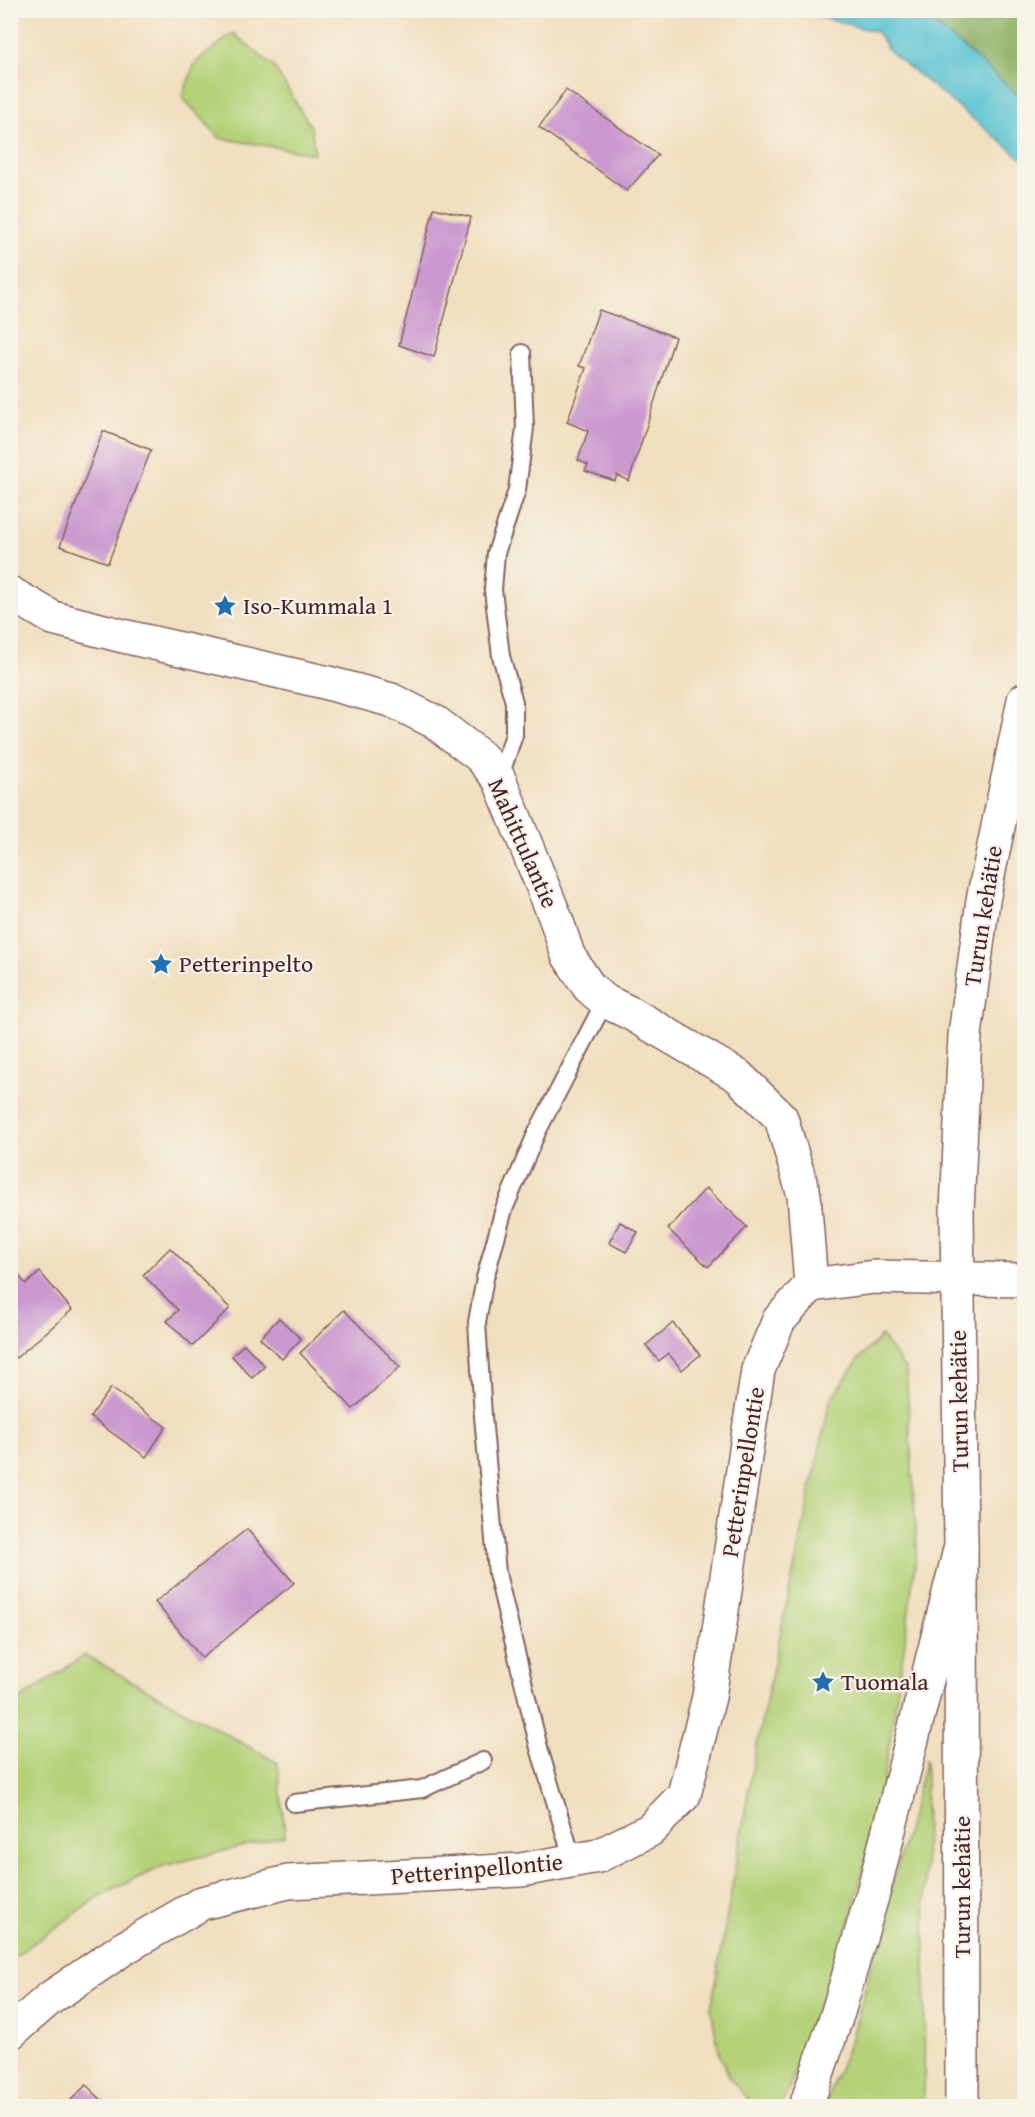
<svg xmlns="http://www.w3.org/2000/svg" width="1035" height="2117" viewBox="0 0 1035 2117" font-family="'Gentium Book Plus',serif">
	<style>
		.green { fill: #b4d178; stroke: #7f7852; stroke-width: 1.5 }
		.forest { fill: #8fb368; stroke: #6c694a; stroke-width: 1.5 }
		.water { fill: #57c2d2; stroke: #50707e; stroke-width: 1.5 }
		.building { fill: #ca98cf }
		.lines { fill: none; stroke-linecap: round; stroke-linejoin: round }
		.service-casing { stroke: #84625f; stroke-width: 20 }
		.minor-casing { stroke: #84625f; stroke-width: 36 }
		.trunk-casing { stroke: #84625f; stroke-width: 36 }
		.motorway-casing { stroke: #84625f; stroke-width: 36 }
		.service { stroke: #fff; stroke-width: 16 }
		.minor { stroke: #fff; stroke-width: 33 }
		.trunk { stroke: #fff; stroke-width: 33 }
		.motorway { stroke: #fff; stroke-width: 33 }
		.labels { text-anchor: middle; stroke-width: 4.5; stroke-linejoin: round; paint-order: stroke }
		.poi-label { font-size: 24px; fill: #4a1f2b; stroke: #f7f3e8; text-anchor: start }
		.street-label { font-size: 24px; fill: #4a1f2b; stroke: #f7f3e8 }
	</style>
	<rect width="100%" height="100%" fill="#f7f3e8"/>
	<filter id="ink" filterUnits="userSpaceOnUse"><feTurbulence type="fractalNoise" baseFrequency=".0167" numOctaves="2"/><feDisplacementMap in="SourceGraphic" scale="12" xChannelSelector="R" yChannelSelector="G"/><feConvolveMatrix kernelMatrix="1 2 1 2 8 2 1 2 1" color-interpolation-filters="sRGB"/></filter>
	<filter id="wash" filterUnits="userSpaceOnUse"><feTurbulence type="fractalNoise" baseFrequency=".008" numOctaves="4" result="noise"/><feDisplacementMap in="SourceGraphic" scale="24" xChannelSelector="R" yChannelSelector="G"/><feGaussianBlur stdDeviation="1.35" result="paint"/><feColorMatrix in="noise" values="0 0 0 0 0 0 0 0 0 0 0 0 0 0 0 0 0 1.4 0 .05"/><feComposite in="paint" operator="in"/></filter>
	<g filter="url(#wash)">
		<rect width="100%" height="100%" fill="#f0dfbf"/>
		<!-- green -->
		<g class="green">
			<path d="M233 33 274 67 311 127 315 154 220 138 182 97 195 63Z"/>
			<path d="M881 1336 906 1370 917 1549 903 1655 879 1810 850 1920 801 2059 781 2106H753L730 2078 720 2056 711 2009 755 1753 830 1400 859 1359Z"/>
			<path d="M85 1655 278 1763 285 1836 163 1866 103 1894 11 1959V1706Z"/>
			<path d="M926 1759 924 2106H824L853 2034Z"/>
		</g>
		<!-- forest -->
		<path class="forest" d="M916 11H1024V100L955 40Z"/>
		<!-- water -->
		<path class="water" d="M801 11H916L955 40 1024 100V160L890 52 877 32 808 14Z"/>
		<g id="blocks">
			<!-- building -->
			<g class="building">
				<path d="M566 90 658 155 627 191 539 127Z"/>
				<path d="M434 208 471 217 434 357 399 345Z"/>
				<path d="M599 310 675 337 629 481 617 475 615 481 585 471 588 465 578 460 588 431 567 422 586 368 579 366Z"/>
				<path d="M103 431 151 450 108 563 60 546Z"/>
				<path d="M706 1188 747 1227 708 1267 668 1229Z"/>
				<path d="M620 1222 638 1232 626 1252 609 1243Z"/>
				<path d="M170 1248 230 1308 193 1346 167 1321 178 1310 143 1275Z"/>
				<path d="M10 1266 26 1284 40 1272 72 1310 16 1358 10 1351Z"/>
				<path d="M344 1310 400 1367 353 1409 300 1353Z"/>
				<path d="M279 1318 301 1339 282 1359 260 1338Z"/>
				<path d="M673 1323 700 1355 682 1370 668 1353 659 1361 646 1345Z"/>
				<path d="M244 1344 265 1366 252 1378 232 1356Z"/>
				<path d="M111 1388 166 1427 146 1457 90 1417Z"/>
				<path d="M247 1529 294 1583 202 1658 155 1602Z"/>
				<path d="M86 2085 108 2106H65Z"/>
			</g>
		</g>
	</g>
	<g filter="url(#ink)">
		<use href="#blocks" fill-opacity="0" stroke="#84625f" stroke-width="1.5"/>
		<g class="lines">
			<!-- service casing -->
			<g class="service-casing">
				<g id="service">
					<path d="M499 779 514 735V702L501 656 493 590 496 553 517 490 525 428 522 353"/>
					<path d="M294 1803 422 1789 483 1761"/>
					<path d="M573 1861 539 1748 497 1573 483 1416 477 1322 485 1278 504 1209 537 1132 605 1001"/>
				</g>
			</g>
			<!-- minor casing -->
			<g class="minor-casing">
				<g id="minor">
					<path d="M10 593 53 618 123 636 324 682 391 700 435 722 481 757 499 779 556 919 568 955 589 987 605 1001 632 1014 738 1076 781 1118 804 1195 811 1285"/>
					<path d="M811 1285 874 1277 1024 1280"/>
					<path d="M10 2033 49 1999 124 1948 202 1903 288 1882 521 1870 598 1856 650 1830 684 1795 709 1697 758 1370 779 1320 811 1285"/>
				</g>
			</g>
			<!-- trunk casing -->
			<g class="trunk-casing">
				<path id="trunk" d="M962 2106 961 1546 957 1211 965 1035 983 900 1024 700"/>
			</g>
			<!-- motorway casing -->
			<g class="motorway-casing">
				<path id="motorway" d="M806 2106 838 2012 873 1893 961 1546"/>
			</g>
			<!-- service -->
			<use href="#service" class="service"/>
			<!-- minor -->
			<use href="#minor" class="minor"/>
			<!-- trunk -->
			<use href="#trunk" class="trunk"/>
			<!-- motorway -->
			<use href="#motorway" class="motorway"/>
		</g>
	</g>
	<!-- icons -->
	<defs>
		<g id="sight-bare" transform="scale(1.8)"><path d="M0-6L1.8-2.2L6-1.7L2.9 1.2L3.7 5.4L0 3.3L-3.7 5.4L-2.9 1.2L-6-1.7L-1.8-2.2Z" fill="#1f6fb2" stroke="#f7f3e8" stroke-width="2.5" paint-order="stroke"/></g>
	</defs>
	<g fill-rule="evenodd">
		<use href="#sight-bare" x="225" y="606"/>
		<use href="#sight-bare" x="161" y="964"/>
		<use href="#sight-bare" x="823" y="1682"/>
	</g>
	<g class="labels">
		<!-- poi labels -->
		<g class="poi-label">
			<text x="243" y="614">Iso-Kummala 1</text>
			<text x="179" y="972">Petterinpelto</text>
			<text x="841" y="1690">Tuomala</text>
		</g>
		<!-- street labels -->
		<g class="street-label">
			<text transform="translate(523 843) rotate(66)" y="8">Mahittulantie</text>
			<text transform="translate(983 916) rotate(-81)" y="8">Turun kehätie</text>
			<text transform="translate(959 1401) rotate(-91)" y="8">Turun kehätie</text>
			<text transform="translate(743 1472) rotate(-81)" y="8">Petterinpellontie</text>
			<text transform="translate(477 1869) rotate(-5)" y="8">Petterinpellontie</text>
			<text transform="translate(962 1887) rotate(-90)" y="8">Turun kehätie</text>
		</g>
	</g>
	<!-- margin -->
	<rect width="1035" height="2117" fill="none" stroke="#f7f3e8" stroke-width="36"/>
</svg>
